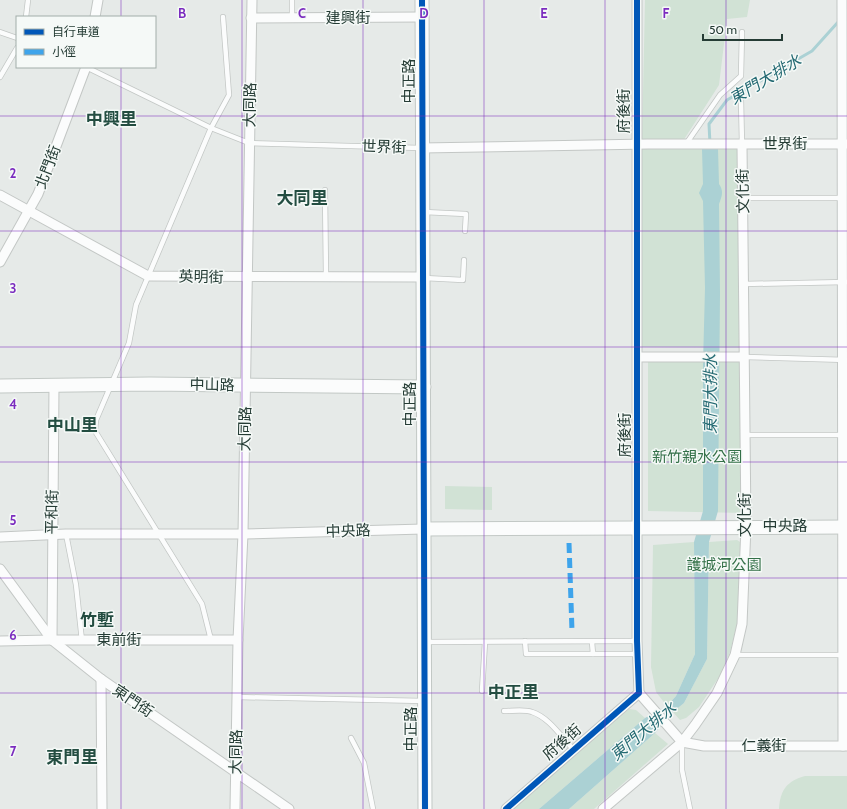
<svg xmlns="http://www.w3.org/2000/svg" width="847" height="809" viewBox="0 0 847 809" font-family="Cabin,'Noto Sans TC',sans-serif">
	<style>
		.green { fill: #d1e2d5 }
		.water { fill: #abd1d4 }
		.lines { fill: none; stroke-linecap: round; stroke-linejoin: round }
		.stream { stroke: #abd1d4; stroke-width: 3 }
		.lane-casing { stroke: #c3c7c5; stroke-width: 6 }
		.street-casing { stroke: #c3c7c5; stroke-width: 11 }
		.secondary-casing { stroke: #c2c8c5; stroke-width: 15 }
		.lane { stroke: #fbfcfc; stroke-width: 4.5 }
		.street { stroke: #fbfcfc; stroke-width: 9 }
		.secondary { stroke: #fbfcfc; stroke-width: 13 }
		.quiet { stroke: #3ea4eb; stroke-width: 5; stroke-dasharray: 10 5; stroke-linecap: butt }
		.cycleway-casing { stroke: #f5f9f7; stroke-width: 8 }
		.cycleway { stroke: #0057b8; stroke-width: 6 }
		.grid { fill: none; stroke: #7b2cbf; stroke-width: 1; stroke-opacity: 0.55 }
		.labels { text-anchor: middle; stroke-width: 3; stroke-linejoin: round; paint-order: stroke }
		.street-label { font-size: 15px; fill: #253c35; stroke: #f5f9f7 }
		.park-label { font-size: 15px; fill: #337048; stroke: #f5f9f7 }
		.water-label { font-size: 16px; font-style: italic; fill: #246a73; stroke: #f5f9f7 }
		.quarter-label { font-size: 17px; font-weight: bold; fill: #234d41; stroke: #f5f9f7 }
		.grid-label { font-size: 13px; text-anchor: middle; font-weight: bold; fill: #7b2cbf; stroke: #f5f9f7; stroke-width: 3; stroke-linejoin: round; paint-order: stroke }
	</style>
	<rect width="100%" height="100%" fill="#e6eae8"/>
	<!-- green -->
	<g class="green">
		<path d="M645 0H750L747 17 727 19 719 85 683 141 642 140Z"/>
		<path d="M637 144 742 145 744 348 638 347Z"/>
		<path d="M744 359 745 513 648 511V361Z"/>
		<path d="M445 486 492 487V510L445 509Z"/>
		<path d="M737 540 740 542 738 620 730 652 721 674 699 707 686 718 680 720 673 712 684 703 707 659 709 542Z"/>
		<path d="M694 542 695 654 676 696 667 706 656 692 651 667 653 545Z"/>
		<path d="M629 709 636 710 645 718 539 809H510Z"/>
		<path d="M655 733 668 744 594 809H569Z"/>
		<path d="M805 776H847V809H779C780 790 787 781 805 776Z"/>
	</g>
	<!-- water -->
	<path class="water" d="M702 149H718L719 184C724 191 722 196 719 204L720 293 718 511 709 542 707 659 684 703 673 712 655 733 569 809H539L645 718 667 706 676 696 695 654 694 542 703 511V364L705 288 703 201 699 193 703 184Z"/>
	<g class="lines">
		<!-- stream -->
		<path class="stream" d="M710 144 709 124 727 100 812 51 839 21"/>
		<!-- lane casing -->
		<g class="lane-casing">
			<g id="lane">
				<path d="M292 0V18"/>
				<path d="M26 17 28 0"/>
				<path d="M0 32 17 38"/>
				<path d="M86 67 211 128 249 143 421 148"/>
				<path d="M0 77 17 48"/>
				<path d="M741 99 742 145"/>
				<path d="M686 144 720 95 741 76 742 32"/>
				<path d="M325 190 326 277"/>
				<path d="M743 198H842"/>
				<path d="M424 212 466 214 465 231"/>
				<path d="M424 278 463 280 464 260"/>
				<path d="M743 284 847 282"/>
				<path d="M744 357 847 360"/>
				<path d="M745 435H843"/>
				<path d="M66 534 76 585 82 641"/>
				<path d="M211 640 202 604 95 431 96 420 129 343 136 305 211 128 229 95 223 17"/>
				<path d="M525 641 526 654H638"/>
				<path d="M425 642 637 641"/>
				<path d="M592 642 593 654"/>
				<path d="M735 655H844"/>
				<path d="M482 691 485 642"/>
				<path d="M237 697 424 701"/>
				<path d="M504 711C513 711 525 709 532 712 550 718 561 737 574 750"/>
				<path d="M351 738 364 763 373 809"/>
				<path d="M682 743V770L690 809"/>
			</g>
		</g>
		<!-- street casing -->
		<g class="street-casing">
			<g id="street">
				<path d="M842 0 843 746"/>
				<path d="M95 17 98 0"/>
				<path d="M251 18 422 17"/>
				<path d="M422 148 648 144H846"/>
				<path d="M0 195 148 276 423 277"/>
				<path d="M0 262 38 194 86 67"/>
				<path d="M638 357H744"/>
				<path d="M0 537 66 534H243L423 529"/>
				<path d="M0 569 52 640 101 679 289 809"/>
				<path d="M52 640 54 385"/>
				<path d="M0 641 52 640H238"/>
				<path d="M101 679 102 809"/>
				<path d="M639 693 682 742 704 746H847"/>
				<path d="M235 809 238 640 243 534 252 0"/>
				<path d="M506 809 639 693 637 641V0"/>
				<path d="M603 809 682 742 695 725 717 693 735 655 742 624 746 526 742 145"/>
			</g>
		</g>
		<!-- secondary casing -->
		<g class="secondary-casing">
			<g id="secondary">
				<path d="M422 0 425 809"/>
				<path d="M0 386 150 384 424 387"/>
				<path d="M423 529 847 527"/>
			</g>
		</g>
		<!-- lane -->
		<use href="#lane" class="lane"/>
		<!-- street -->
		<use href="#street" class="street"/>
		<!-- secondary -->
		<use href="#secondary" class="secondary"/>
		<!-- quiet -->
		<path class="quiet" d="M569 543 572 631"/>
		<!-- cycleway casing -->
		<g class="cycleway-casing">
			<g id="cycleway">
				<path d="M422 0 425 809"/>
				<path d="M506 809 639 693 637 641V0"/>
			</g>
		</g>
		<!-- cycleway -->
		<use href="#cycleway" class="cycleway"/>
	</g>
	<!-- grid -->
	<path class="grid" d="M121 0V17M242 0V809M363 0V809M484 0V809M605 0V809M726 0V809M121 67V809M0 116H847M0 231H847M0 347H847M0 462H847M0 578H847M0 693H847"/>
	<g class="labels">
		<!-- street labels -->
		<g class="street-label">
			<text x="348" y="23">建興街</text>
			<text transform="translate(409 81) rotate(-90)" y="5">中正路</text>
			<text transform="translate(250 105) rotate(-89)" y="5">大同路</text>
			<text transform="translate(624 111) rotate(-90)" y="5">府後街</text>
			<text x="785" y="149">世界街</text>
			<text transform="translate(384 147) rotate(2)" y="5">世界街</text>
			<text transform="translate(48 167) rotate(-69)" y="5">北門街</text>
			<text transform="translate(743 191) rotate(-91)" y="5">文化街</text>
			<text transform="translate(201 277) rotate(1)" y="5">英明街</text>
			<text transform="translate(212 385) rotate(1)" y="5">中山路</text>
			<text transform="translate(410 404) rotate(-90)" y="5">中正路</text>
			<text transform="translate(245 429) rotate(-89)" y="5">大同路</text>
			<text transform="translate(625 435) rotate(-90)" y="5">府後街</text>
			<text transform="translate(52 512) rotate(-89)" y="5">平和街</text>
			<text transform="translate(745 515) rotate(-90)" y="5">文化街</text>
			<text x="785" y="531">中央路</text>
			<text transform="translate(348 531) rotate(-2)" y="5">中央路</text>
			<text x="119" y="645">東前街</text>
			<text transform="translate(133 701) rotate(34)" y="5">東門街</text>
			<text transform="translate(411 729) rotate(-90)" y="5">中正路</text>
			<text transform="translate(562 742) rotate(-41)" y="5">府後街</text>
			<text x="764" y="751">仁義街</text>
			<text transform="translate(236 752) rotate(-89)" y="5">大同路</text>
		</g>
		<!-- park labels -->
		<g class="park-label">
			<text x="697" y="462">新竹親水公園</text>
			<text x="724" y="570">護城河公園</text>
		</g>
		<!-- water labels -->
		<g class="water-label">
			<text transform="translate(765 79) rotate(-31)" y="6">東門大排水</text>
			<text transform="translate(710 394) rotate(-90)" y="6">東門大排水</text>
			<text transform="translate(643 731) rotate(-40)" y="6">東門大排水</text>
		</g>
		<!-- quarter labels -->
		<g class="quarter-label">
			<text x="111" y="125">中興里</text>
			<text x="302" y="204">大同里</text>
			<text x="72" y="431">中山里</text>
			<text x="97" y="626">竹塹</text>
			<text x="513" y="698">中正里</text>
			<text x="72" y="763">東門里</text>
		</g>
	</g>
	<g class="grid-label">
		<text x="182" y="18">B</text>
		<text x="302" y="18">C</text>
		<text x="424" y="18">D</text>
		<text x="544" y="18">E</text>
		<text x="666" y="18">F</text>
		<text x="13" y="178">2</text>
		<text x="13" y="293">3</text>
		<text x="13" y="409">4</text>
		<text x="13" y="525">5</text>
		<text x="13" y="640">6</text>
		<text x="13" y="756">7</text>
	</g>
	<!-- legend -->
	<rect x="16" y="16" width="140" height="52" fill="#f5f9f7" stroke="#a2ada9"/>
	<rect x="24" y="29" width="20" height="6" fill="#0057b8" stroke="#a2ada9"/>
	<text x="52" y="36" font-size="12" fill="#253c35">自行車道</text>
	<rect x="24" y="49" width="20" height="6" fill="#3ea4eb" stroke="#a2ada9"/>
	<text x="52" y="56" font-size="12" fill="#253c35">小徑</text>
	<!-- scale -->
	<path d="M703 34v6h79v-6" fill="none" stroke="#253c35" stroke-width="2"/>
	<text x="709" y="34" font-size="12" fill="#253c35" stroke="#f5f9f7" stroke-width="3" paint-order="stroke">50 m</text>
</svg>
